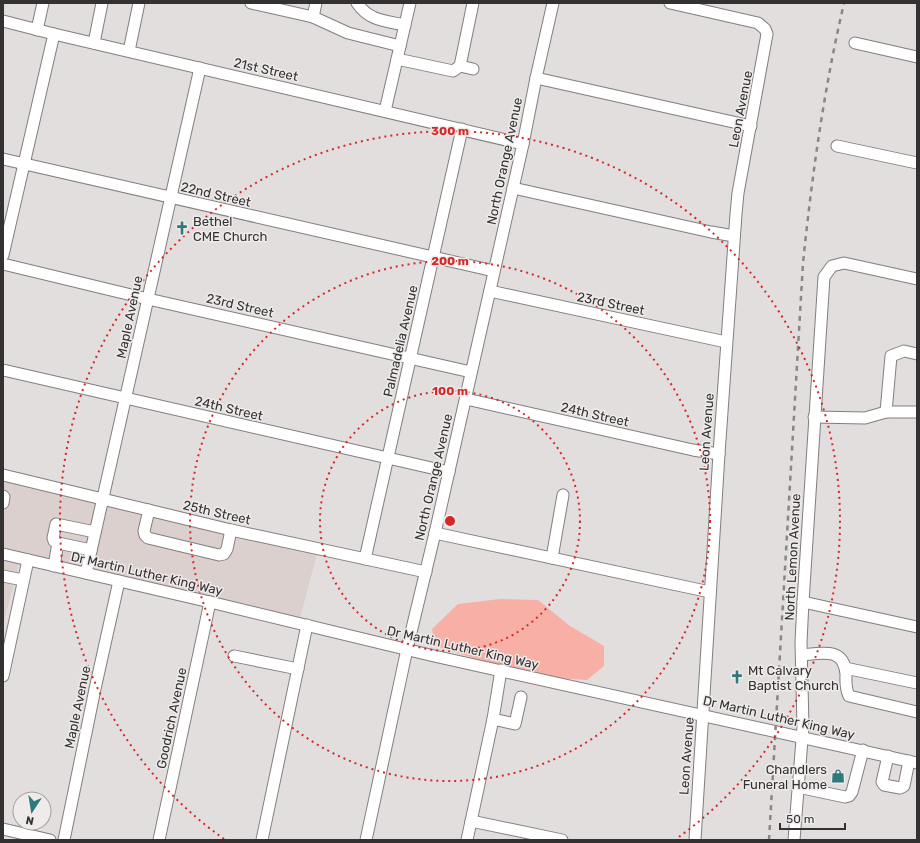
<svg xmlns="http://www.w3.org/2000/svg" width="920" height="843" viewBox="0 0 920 843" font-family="Rubik,sans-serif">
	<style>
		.built { fill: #dcd0ce }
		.green { fill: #f7afa6 }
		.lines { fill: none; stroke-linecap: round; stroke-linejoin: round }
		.minor-casing { stroke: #827e7e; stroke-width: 13 }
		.minor { stroke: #fff; stroke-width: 11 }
		.rail { stroke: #898686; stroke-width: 2.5; stroke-dasharray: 5 5; stroke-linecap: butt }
		.ring { fill: none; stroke: #d62828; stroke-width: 2; stroke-dasharray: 2 4 }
		.labels { text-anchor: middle; stroke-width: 3; stroke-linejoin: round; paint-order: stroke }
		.street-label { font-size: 13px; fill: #333131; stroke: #efebeb }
		.poi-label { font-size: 13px; fill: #333131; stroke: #efebeb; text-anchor: start }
		.centre { fill: #d62828; stroke: #efebeb; stroke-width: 2 }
		.ring-label { font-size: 12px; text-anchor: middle; font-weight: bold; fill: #d62828; stroke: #efebeb; stroke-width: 3; stroke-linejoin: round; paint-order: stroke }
	</style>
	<rect width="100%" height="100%" fill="#e2dedd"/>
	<!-- built -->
	<g class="built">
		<path d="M3 481 97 504 83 567 3 549Z"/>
		<path d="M106 506 317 554 300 618 92 569Z"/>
		<path d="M3 559 22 564V566L19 565 3 624Z"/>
	</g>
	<!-- green -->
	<path class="green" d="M500 599 538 600 570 626 604 646V666L587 680 558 678 490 663 435 646 432 629 458 604Z"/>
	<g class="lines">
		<!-- minor casing -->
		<g class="minor-casing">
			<g id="minor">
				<path d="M251 3 313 17 348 33 400 46"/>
				<path d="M357 3C369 21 386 21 405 25"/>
				<path d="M670 3 758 23 765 29 767 34 738 193 736 214 719 454 695 840"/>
				<path d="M313 17 316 3"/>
				<path d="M3 21 54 34 523 144"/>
				<path d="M37 30 43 3"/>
				<path d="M94 43 102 3"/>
				<path d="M855 43 917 57"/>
				<path d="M129 51 139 3"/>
				<path d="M397 59 453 71 460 66 473 3"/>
				<path d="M460 66 473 69"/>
				<path d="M536 78 751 126"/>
				<path d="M385 111 410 3"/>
				<path d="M837 146 917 163"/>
				<path d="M3 159 494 271"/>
				<path d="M513 188 711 232 734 236"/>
				<path d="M3 255 54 34"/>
				<path d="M3 264 148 299 471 372"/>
				<path d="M490 291 726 342"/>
				<path d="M3 370 449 472"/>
				<path d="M466 399 693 450 719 454"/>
				<path d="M886 412 891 356 904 351 917 354"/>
				<path d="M814 417 865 418 886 412H917"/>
				<path d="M3 475 231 530 426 572"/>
				<path d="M3 496 4 497 3 503"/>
				<path d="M149 510 144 531 145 535 148 538 219 555 224 554 227 549 231 530"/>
				<path d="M435 533 710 592"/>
				<path d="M58 543 54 541 53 538 56 524 95 532"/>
				<path d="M3 554 210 602 434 656 917 763"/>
				<path d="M552 558 563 495"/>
				<path d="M365 559 462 129"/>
				<path d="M54 566 58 543 91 550"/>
				<path d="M86 573 200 68"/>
				<path d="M3 576 23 580"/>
				<path d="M803 602 917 627"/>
				<path d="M802 655C822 653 844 647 846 674 846 682 845 688 849 696L917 712"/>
				<path d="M234 656 298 669"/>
				<path d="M845 668 917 683"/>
				<path d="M3 676 28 560"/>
				<path d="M493 719 515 724 521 697"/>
				<path d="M888 756 882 782 884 785 900 788 904 786 909 761"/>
				<path d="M798 787 845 797 849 796 852 792 863 750"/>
				<path d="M471 821 562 840"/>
				<path d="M3 829 50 840"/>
				<path d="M64 840 95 689 119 581"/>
				<path d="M159 840 210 602"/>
				<path d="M262 840 307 625"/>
				<path d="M366 840 407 649 435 533 523 144 536 78 553 3"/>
				<path d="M467 840 493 719 501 670"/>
				<path d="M794 840 803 727 801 642 803 602 824 277 832 266 844 263 917 279"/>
			</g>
		</g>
		<!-- minor -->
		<use href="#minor" class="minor"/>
		<!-- rail -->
		<path class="rail" d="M769 840 803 263C812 175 824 89 844 3"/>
	</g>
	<!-- distance rings -->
	<g class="ring">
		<circle cx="450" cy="521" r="130"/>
		<circle cx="450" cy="521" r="260"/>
		<path d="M224 839A390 390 0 1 1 676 839"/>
	</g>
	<!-- icons -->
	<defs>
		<g id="church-bare" transform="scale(1.08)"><path d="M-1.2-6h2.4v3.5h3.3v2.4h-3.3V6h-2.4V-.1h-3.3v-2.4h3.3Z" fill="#2f797d" stroke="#efebeb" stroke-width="2.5" paint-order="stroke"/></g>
		<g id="shop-bare" transform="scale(1.08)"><path d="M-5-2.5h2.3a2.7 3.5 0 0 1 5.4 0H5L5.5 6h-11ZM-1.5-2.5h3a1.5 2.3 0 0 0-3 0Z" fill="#2f797d" stroke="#efebeb" stroke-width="2.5" paint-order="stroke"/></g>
	</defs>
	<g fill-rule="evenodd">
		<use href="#church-bare" x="182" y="228"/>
		<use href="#church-bare" x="737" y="677"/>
		<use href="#shop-bare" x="838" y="776"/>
	</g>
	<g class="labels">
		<!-- street labels -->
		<g class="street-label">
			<text transform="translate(266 69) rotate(13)" y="5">21st Street</text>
			<text transform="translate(740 109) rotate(-79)" y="5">Leon Avenue</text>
			<text transform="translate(504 161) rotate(-78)" y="5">North Orange Avenue</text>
			<text transform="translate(216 194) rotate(13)" y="5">22nd Street</text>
			<text transform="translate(611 303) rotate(12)" y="5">23rd Street</text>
			<text transform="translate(240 305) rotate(13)" y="5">23rd Street</text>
			<text transform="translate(129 317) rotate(-78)" y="5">Maple Avenue</text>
			<text transform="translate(400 341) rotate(-77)" y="5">Palmadelia Avenue</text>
			<text transform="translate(229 408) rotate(13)" y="5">24th Street</text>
			<text transform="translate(595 414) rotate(13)" y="5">24th Street</text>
			<text transform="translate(706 432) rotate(-86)" y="5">Leon Avenue</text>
			<text transform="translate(433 477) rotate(-77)" y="5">North Orange Avenue</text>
			<text transform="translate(217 512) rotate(13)" y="5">25th Street</text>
			<text transform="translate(792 557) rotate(-87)" y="5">North Lemon Avenue</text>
			<text transform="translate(147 573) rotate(13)" y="5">Dr Martin Luther King Way</text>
			<text transform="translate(463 647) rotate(13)" y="5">Dr Martin Luther King Way</text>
			<text transform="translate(77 707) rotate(-78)" y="5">Maple Avenue</text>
			<text transform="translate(779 717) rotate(13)" y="5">Dr Martin Luther King Way</text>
			<text transform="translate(171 718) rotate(-78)" y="5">Goodrich Avenue</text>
			<text transform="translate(686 756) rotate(-86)" y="5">Leon Avenue</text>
		</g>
		<!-- poi labels -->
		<g class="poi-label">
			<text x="193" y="226">Bethel<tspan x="193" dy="15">CME Church</tspan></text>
			<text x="748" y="675">Mt Calvary<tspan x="748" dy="15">Baptist Church</tspan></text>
			<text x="827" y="774" text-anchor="end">Chandlers<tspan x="827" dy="15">Funeral Home</tspan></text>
		</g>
	</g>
	<circle cx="450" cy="521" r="6" class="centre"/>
	<g class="ring-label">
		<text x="450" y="135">300 m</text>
		<text x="450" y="265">200 m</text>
		<text x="450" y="395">100 m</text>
	</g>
	<!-- border -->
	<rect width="920" height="843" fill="none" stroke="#333131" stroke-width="8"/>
	<!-- north arrow -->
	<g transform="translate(32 811) rotate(192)"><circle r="19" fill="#efebeb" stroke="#a4a1a1"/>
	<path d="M0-3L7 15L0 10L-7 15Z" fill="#2f797d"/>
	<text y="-6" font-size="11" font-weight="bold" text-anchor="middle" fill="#333131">N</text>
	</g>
	<!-- scale -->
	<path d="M780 823v6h65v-6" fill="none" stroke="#333131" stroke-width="2"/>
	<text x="786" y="823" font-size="12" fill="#333131" stroke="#efebeb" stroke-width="3" paint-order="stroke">50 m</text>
</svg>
